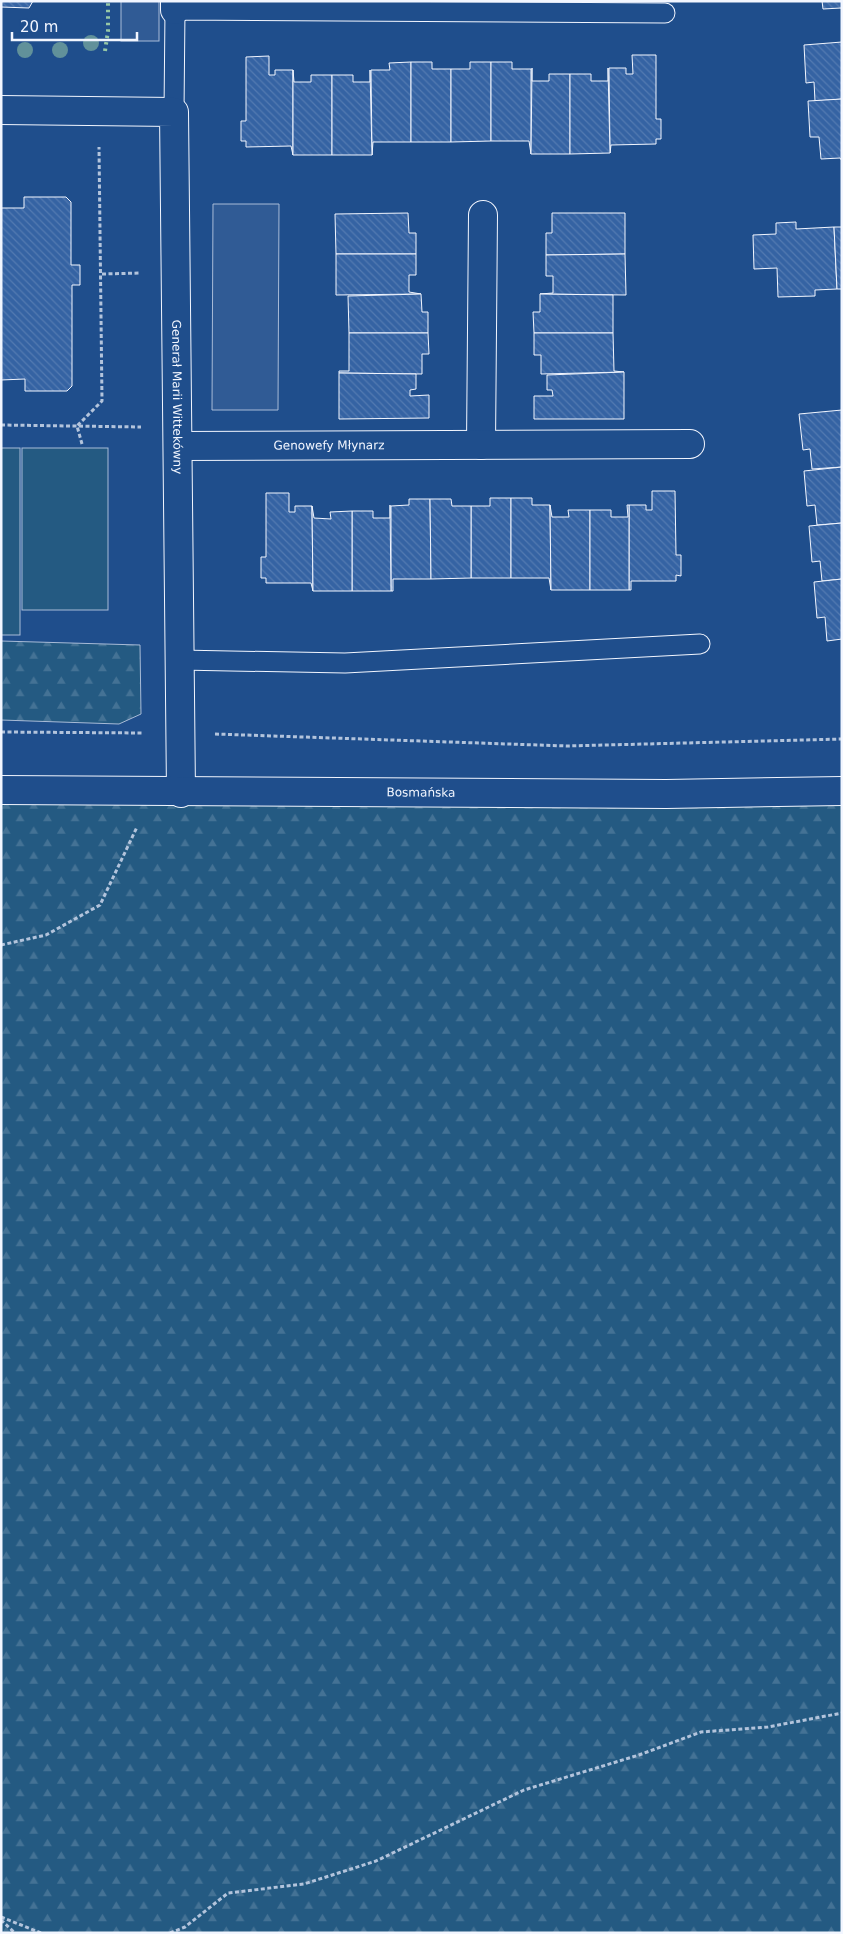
<svg xmlns="http://www.w3.org/2000/svg" width="843" height="1934" viewBox="0 0 843 1934" font-family="'DejaVu Sans',sans-serif">
	<style>
		.forest { fill: url(#forest-firs); stroke: #a8bbd7 }
		.pitch { fill: #245a82; stroke: #a8bbd7 }
		.parking { fill: #305b95; stroke: #a8bbd7 }
		.building { fill: url(#building-back-hatch); stroke: #f2f6ff }
		.lines { fill: none; stroke-linecap: round; stroke-linejoin: round }
		.service-casing { stroke: #f2f6ff; stroke-width: 21 }
		.minor-casing { stroke: #f2f6ff; stroke-width: 30 }
		.tertiary-casing { stroke: #f2f6ff; stroke-width: 30 }
		.path { stroke: #b3c4dc; stroke-width: 3; stroke-dasharray: 4 2.5; stroke-linecap: butt }
		.service { stroke: #1f4e8c; stroke-width: 19 }
		.minor { stroke: #1f4e8c; stroke-width: 28 }
		.tertiary { stroke: #1f4e8c; stroke-width: 28 }
		.hedge { stroke: #97c8a6; stroke-width: 4; stroke-dasharray: 2.5 4; stroke-linecap: butt }
		.tree { fill: #61919a }
		.labels { text-anchor: middle; stroke-width: 4; stroke-linejoin: round; paint-order: stroke }
		.street-label { font-size: 12px; fill: #f2f6ff; stroke: #1f4e8c }
	</style>
	<defs>
		<pattern id="forest-firs" width="22" height="20" patternUnits="userSpaceOnUse" patternTransform="scale(1.25)"><rect width="22" height="20" fill="#245a82"/><path d="M5 1l3.5 6h-7zM16 11l3.5 6h-7z" fill="#447295"/></pattern>
		<pattern id="building-back-hatch" width="6" height="6" patternUnits="userSpaceOnUse" patternTransform="scale(1.25)"><rect width="6" height="6" fill="#3563a3"/><path d="M-1 5l2 2M0 0l6 6M5-1l2 2" fill="none" stroke="#537ab1"/></pattern>
	</defs>
	<rect width="100%" height="100%" fill="#1f4e8c"/>
	<!-- forest -->
	<g class="forest">
		<path d="M1 641 140 645 141 714 119 724 1 720Z"/>
		<path d="M1 802 842 803V1933H1Z"/>
	</g>
	<!-- pitch -->
	<g class="pitch">
		<rect x="1" y="448" width="19" height="187"/>
		<rect x="22" y="448" width="86" height="162"/>
	</g>
	<!-- parking -->
	<g class="parking">
		<rect x="121" y="1" width="38" height="40"/>
		<path d="M213 204H279L278 410H212Z"/>
	</g>
	<!-- building -->
	<g class="building">
		<path d="M1 1H33L29 8 1 7Z"/>
		<path d="M822 1H842V10L841 8 823 9Z"/>
		<path d="M842 42V99L815 101 814 82 806 83 804 45Z"/>
		<path d="M632 55H656V119H661V139H656V144L611 145 610 153 609 68H626V74H633Z"/>
		<path d="M269 56V75H275V70H293V155L291 146 246 147V141H241V121H246V57Z"/>
		<path d="M411 62V142H373L372 155 371 70H390L389 63Z"/>
		<path d="M411 62H432V69H451V142H411Z"/>
		<path d="M470 62H491V141L451 142V69H470Z"/>
		<path d="M491 62H512V69H531V154L529 141H491Z"/>
		<path d="M532 68V81H549V74H570V154H531Z"/>
		<path d="M608 68 610 153 570 154V74H591V81H608Z"/>
		<path d="M293 70 294 82H311V75H332V155H293Z"/>
		<path d="M370 70 372 155H332V75H353V82H370Z"/>
		<path d="M842 99V161L840 158 821 159 819 137H810L808 101Z"/>
		<path d="M24 197H66L71 202V265H80V285H72V386L67 391H25V379L1 380V208H24Z"/>
		<path d="M408 213 409 233H416V254H336L335 214Z"/>
		<path d="M552 213H625V254L546 255V233H552Z"/>
		<path d="M796 222V229L834 227 837 289 815 290V296L778 297 777 268 754 269 753 235 776 234V223Z"/>
		<path d="M834 227H842V289H837Z"/>
		<path d="M336 254H416V275H409V292L421 294 336 295Z"/>
		<path d="M625 254 626 295 540 294 553 293V276H546V255Z"/>
		<path d="M421 294 422 312H428V333H349L348 296Z"/>
		<path d="M540 294 613 295V333H534L533 312H540Z"/>
		<path d="M349 333H428L429 354H422V374L339 373V371H349Z"/>
		<path d="M534 333H613L614 371 624 372 541 374V355H534Z"/>
		<path d="M624 372V419H534V396H553L552 390H547V375Z"/>
		<path d="M339 373 416 374V389L410 390V396L429 395V418L339 419Z"/>
		<path d="M842 410V467L812 469 810 449 803 450 799 414Z"/>
		<path d="M842 467V523L817 525 815 505 807 506 804 471Z"/>
		<path d="M652 491H675L676 555H681V576L676 575V581H631V590H629V505H646V510H652Z"/>
		<path d="M266 493H289V512H295V506H312L313 591 311 583H266V578H261V557H266Z"/>
		<path d="M490 498H511V578H471V506H490Z"/>
		<path d="M511 498H532V505H550L551 590 549 578H511Z"/>
		<path d="M409 499H430L431 579H393V591H391V506L409 505Z"/>
		<path d="M430 499H451L452 506H471V578L431 579Z"/>
		<path d="M390 505 391 591H352V511H373V518H390Z"/>
		<path d="M550 505 552 517H569L568 510H590V590H551Z"/>
		<path d="M627 505H629V590H590V510H611V517H628Z"/>
		<path d="M312 506 314 518 331 519 330 512 352 511V591H313Z"/>
		<path d="M842 523V579L822 581 820 561 812 562 809 526Z"/>
		<path d="M842 579V639L827 641 825 617 817 618 814 582Z"/>
	</g>
	<g class="lines">
		<!-- service casing -->
		<g class="service-casing">
			<g id="service">
				<path d="M174 112 175 10 665 13"/>
				<path d="M179 660 345 663 700 644"/>
			</g>
		</g>
		<!-- minor casing -->
		<g class="minor-casing">
			<g id="minor">
				<path d="M175 1V10"/>
				<path id="s1" d="M1 110 174 112 181 793"/>
				<path d="M481 445 483 215"/>
				<path id="s2" d="M178 446 690 444"/>
			</g>
		</g>
		<!-- tertiary casing -->
		<g class="tertiary-casing">
			<g id="tertiary">
				<path id="s3" d="M1 790 666 794 842 791"/>
			</g>
		</g>
		<!-- path -->
		<g class="path">
			<path d="M102 274 140 273"/>
			<path d="M1 425 141 427"/>
			<path d="M82 444 77 426 102 401 99 147"/>
			<path d="M1 732 144 733"/>
			<path d="M215 734 567 746 842 739"/>
			<path d="M1 945 46 935 100 905 137 827"/>
			<path d="M1 1917 41 1933"/>
			<path d="M1 1920 15 1933"/>
			<path d="M170 1933 185 1927 228 1893 304 1884 376 1861 524 1790 639 1755 701 1732 768 1727 842 1713"/>
		</g>
		<!-- service -->
		<use href="#service" class="service"/>
		<!-- minor -->
		<use href="#minor" class="minor"/>
		<!-- tertiary -->
		<use href="#tertiary" class="tertiary"/>
		<!-- hedge -->
		<path class="hedge" d="M105 51 108 31V1"/>
	</g>
	<!-- trees -->
	<g class="tree">
		<circle cx="91" cy="43" r="8"/>
		<circle cx="25" cy="50" r="8"/>
		<circle cx="60" cy="50" r="8"/>
	</g>
	<g class="labels">
		<!-- street labels -->
		<g class="street-label">
			<text dy="4" stroke="none"><textPath href="#s1" startOffset="458">Generał Marii Wittekówny</textPath></text>
			<text dy="4" stroke="none"><textPath href="#s2" startOffset="151">Genowefy Młynarz</textPath></text>
			<text dy="4" stroke="none"><textPath href="#s3" startOffset="420">Bosmańska</textPath></text>
		</g>
	</g>
	<!-- border -->
	<rect width="843" height="1934" fill="none" stroke="#f2f6ff" stroke-width="5"/>
	<!-- scale -->
	<path d="M12 32v8h125v-8" fill="none" stroke="#f2f6ff" stroke-width="2.5"/>
	<text x="20" y="32" font-size="15" fill="#f2f6ff" stroke="#1f4e8c" stroke-width="4" paint-order="stroke">20 m</text>
</svg>
